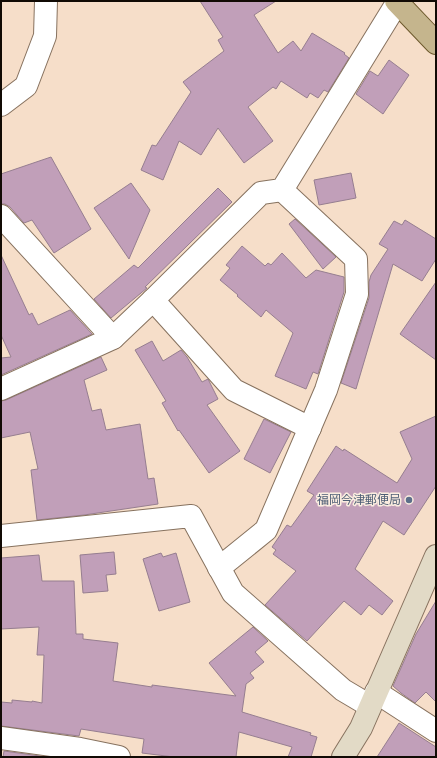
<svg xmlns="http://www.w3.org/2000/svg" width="437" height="758" viewBox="0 0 437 758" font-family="Commissioner,'Noto Sans JP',sans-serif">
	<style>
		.building { fill: #c19fb9; stroke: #967e90 }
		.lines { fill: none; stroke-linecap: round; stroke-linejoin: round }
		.street-casing { stroke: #87725f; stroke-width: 24 }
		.secondary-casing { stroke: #87725f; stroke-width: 24 }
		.primary-casing { stroke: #6d592c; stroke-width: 24 }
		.street { stroke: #fff; stroke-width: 22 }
		.secondary { stroke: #e2dac6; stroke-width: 22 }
		.primary { stroke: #c5b58d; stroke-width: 22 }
		.service-dot { fill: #5c6f8a; stroke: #fbede0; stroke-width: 1.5 }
		.labels { text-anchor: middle; stroke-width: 3; stroke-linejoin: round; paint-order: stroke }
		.service-label { font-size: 12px; fill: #4e5e75; stroke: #fbede0; text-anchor: end }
	</style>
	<rect width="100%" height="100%" fill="#f6dec9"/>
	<!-- building -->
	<g class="building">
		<path d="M200 1H276L254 15 278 53 293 41 301 51 312 33 345 53 344 54 349 58 328 92 324 90 318 98 310 93 307 98 281 81 276 89 273 87 248 107 273 141 244 163 218 128 201 155 179 141 163 180 141 170 152 145 156 146 191 92 183 82 224 51 218 40 223 37Z"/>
		<path d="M389 60 409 75 383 114 356 94 370 71 378 76Z"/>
		<path d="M51 157 91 229 54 253 32 220 24 223 10 207 5 204H1V174Z"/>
		<path d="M351 173 356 198 319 205 314 180Z"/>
		<path d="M131 183 150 210 129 259 94 208Z"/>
		<path d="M218 188 232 202 145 287 147 288 111 318 94 299 134 265 138 268Z"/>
		<path d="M295 219 336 257 323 269 289 224Z"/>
		<path d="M405 220 436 239V259L422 281 393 264 356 389 341 383 369 298V282L371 275 388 249 379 244 394 221 402 225Z"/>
		<path d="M242 246 265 266 268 263 271 265 282 253 306 278 316 270 344 277V292L318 374 313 372 306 389 275 376 293 333 266 310 261 317 237 296 238 295 220 280 230 268 226 265Z"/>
		<path d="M1 255 29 315 32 313 38 325 70 310 92 334 1 375V358L11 357 1 335Z"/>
		<path d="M436 282V360L400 334Z"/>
		<path d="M152 341 163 361 181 350 187 357 202 382 208 379 218 399 207 405 240 451 209 473 179 430 178 431 162 403 166 401 135 350Z"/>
		<path d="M101 357 107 370 84 380 92 411 101 409 106 430 140 424 148 479 154 478 158 504 84 515 37 520 31 470 38 469 30 432 1 438V401L6 400Z"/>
		<path d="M436 416V486L404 535 383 521 355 569 393 601 382 615 369 605 361 615 344 601 307 641 265 605 296 571 273 554 276 550 272 547 287 525 291 527 314 495 307 491 336 446 343 451 344 449 397 483 412 459 400 432Z"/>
		<path d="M264 419 291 432 270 473 244 459Z"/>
		<path d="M114 552 116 574 106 575 108 591 83 593 80 555Z"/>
		<path d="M161 553 163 557 176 553 190 602 159 611 143 559Z"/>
		<path d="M39 555 42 581H74L76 634H83V639L118 643 113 681 152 687V685L236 696 209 663 253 627 268 641 255 652 264 662 250 673 254 678 246 684 242 712 311 733 310 735 317 737 311 757H288L292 747 239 732 236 757H174L142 753 144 739 81 729 79 736 1 726V702L12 703V700L32 702V701L42 703 44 655H37L39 627 1 629V558Z"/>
		<path d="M436 601V702L426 692 415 703 401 693 393 686 416 634Z"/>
		<path d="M399 723 436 747V757H377Z"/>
		<path d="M4 751 47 757H3Z"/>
	</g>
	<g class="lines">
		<!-- street casing -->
		<g class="street-casing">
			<g id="street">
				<path d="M1 105 26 86 45 36 46 1"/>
				<path d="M1 216 113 338"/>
				<path d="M153 300 234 390 310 428"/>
				<path d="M1 389 113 338 153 300 261 193 282 190 397 3"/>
				<path d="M1 536 191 516 233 593 343 690 370 706"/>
				<path d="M219 568 266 530 326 390 357 294 356 259 282 190"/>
				<path d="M376 692 436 731"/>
				<path d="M1 738 80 749 119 757"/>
			</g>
		</g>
		<!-- secondary casing -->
		<g class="secondary-casing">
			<path id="secondary" d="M343 757 361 728 436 556"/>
		</g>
		<!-- primary casing -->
		<g class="primary-casing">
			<path id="primary" d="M396 1 436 43"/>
		</g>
		<!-- street -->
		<use href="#street" class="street"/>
		<!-- secondary -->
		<use href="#secondary" class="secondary"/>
		<!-- primary -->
		<use href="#primary" class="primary"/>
	</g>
	<!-- markers -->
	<circle class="service-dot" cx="409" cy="500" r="4"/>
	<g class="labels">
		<!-- service labels -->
		<g class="service-label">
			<text x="401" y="504">福岡今津郵便局</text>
		</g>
	</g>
	<!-- border -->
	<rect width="437" height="758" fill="none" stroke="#110a04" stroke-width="4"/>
</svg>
